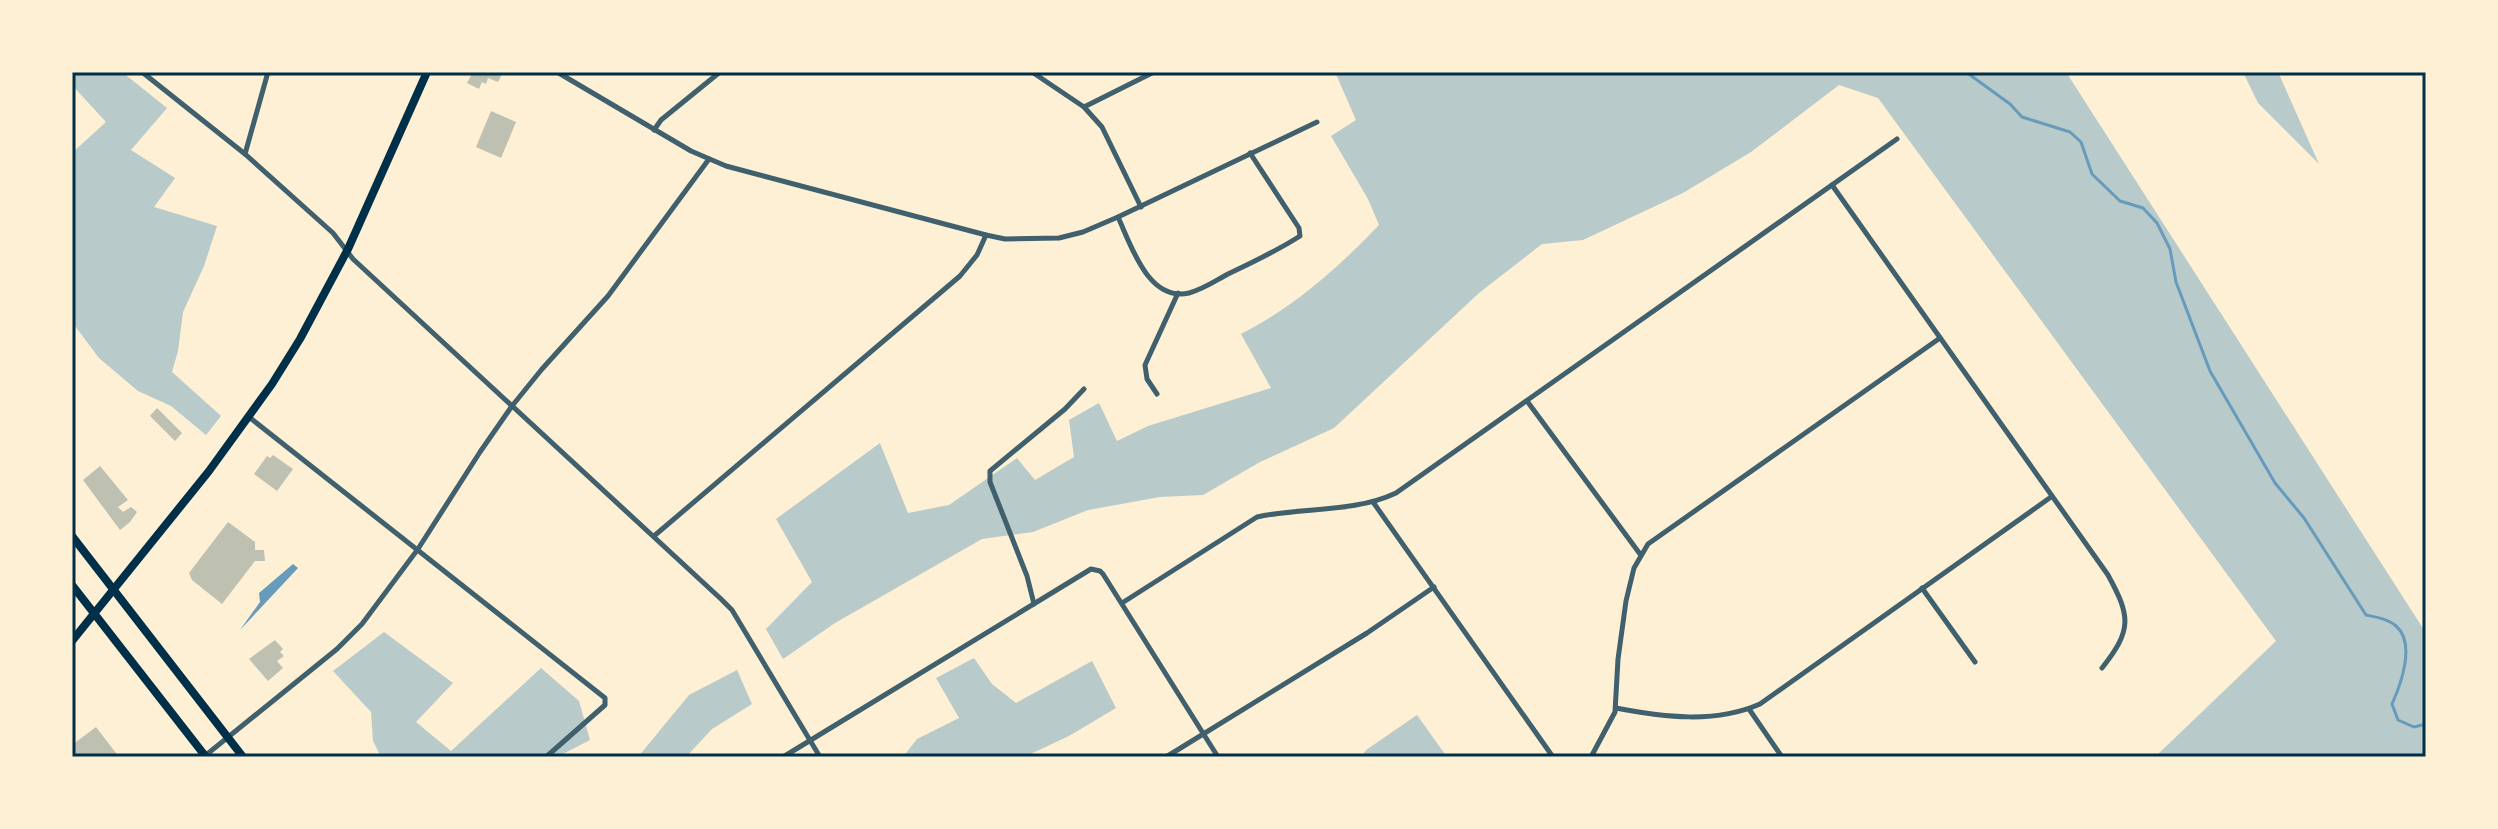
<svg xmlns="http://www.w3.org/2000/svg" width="2498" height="829" viewBox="0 0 2498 829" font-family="'IBM Plex Sans',sans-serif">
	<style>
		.green { fill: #b9caca }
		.water { fill: #669bbc }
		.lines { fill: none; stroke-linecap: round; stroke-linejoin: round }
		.stream { stroke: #669bbc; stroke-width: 3 }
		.building { fill: #bec0b2 }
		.minor { stroke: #3f606c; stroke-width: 5 }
		.secondary { stroke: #003049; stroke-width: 8 }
		.primary { stroke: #003049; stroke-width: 8 }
		.neatline { fill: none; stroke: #003049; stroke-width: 3 }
	</style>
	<rect width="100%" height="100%" fill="#fdf0d5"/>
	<!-- green -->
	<g class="green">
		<path d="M72 72H122L167 108 131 150 175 178 154 207 217 226 204 266 183 312 178 351 172 372 221 416 206 435 171 406 138 391 99 358 72 322V153L106 122 72 85Z"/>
		<path d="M1335 72H2066L2426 633V757H2155L2276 641 1878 98 1839 85 1751 152 1683 193 1583 240 1542 244 1479 293 1334 428 1260 462 1203 495 1160 497 1088 510 1033 532 982 539 835 623 783 659 766 629 812 582 776 519 880 443 908 513 949 505 1017 458 1035 480 1074 457 1069 420 1099 403 1117 441 1148 426 1271 388 1241 334C1294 307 1338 268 1379 225L1368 199 1331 136 1356 120Z"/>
		<path d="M2243 72H2278L2319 164 2258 103Z"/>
		<path d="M384 632 453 683 416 722 451 751 541 668 579 701 590 740 557 757H381L373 741 371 712 333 671Z"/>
		<path d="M974 658 992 684 1016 703 1092 661 1116 708 1069 736 1024 757H903L917 739 959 718 936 678Z"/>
		<path d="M737 670 752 704 712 729 686 757H638L689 695Z"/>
		<path d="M1417 715 1447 757H1361L1366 750Z"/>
	</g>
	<!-- water -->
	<path class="water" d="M293 564 298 568 240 630 260 602 259 593Z"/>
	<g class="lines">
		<!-- stream -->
		<path class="stream" d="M1966 72 2010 104 2022 117 2070 132 2081 142 2092 174 2120 201 2143 208 2157 223 2170 249 2176 282 2210 371 2275 483 2304 518 2366 615C2376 617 2388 619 2396 626 2416 643 2401 684 2392 704L2398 720 2414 727 2426 724"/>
	</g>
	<!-- building -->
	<g class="building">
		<path d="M473 72H503L498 82 488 78 486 84 482 82 479 89 467 83Z"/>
		<path d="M491 111 516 122 501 158 476 147Z"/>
		<path d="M157 408 182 433 175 441 150 416Z"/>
		<path d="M273 455 293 469 277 491 254 474 267 456 270 458Z"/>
		<path d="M100 466 128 500 118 507 123 512 131 507 137 512 130 522 120 530 83 480Z"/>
		<path d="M228 522 255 542V550H264L265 561H255L222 604 192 580 189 573Z"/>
		<path d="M275 640 283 649 280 652 284 656 277 661 283 668 268 681 249 659Z"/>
		<path d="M96 727 119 757H77L72 751V745Z"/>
	</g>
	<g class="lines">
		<!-- minor -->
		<g class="minor">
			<path d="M142 72 245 154 333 233 353 259 721 599 732 610 820 757"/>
			<path d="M557 72 691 151 726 166 986 235 1005 239 1059 238 1083 232 1118 217 1317 122"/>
			<path d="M1032 72 1084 107 1102 127 1141 207"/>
			<path d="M1084 107 1154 72"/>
			<path d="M654 130 661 120 720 72"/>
			<path d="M245 154 268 72"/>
			<path d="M1832 185 2108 575C2131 617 2132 630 2102 668"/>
			<path d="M1118 217C1131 245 1148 302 1189 293 1204 289 1215 281 1228 274 1253 262 1277 251 1300 236L1299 228 1250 153"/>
			<path d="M1157 394 1147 379 1145 365 1178 293"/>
			<path d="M1527 401 1640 554"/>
			<path d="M249 417 605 698V705L546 757"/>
			<path d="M1373 502 1553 757"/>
			<path d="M654 536 960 276 977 255 986 235"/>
			<path d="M1922 588 1975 662"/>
			<path d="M1122 603 1257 517C1302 507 1354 513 1396 493L1897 139"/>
			<path d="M1034 604 1027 576 990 482V471L1065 409 1084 389"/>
			<path d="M1616 708C1663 717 1715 724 1760 704L2051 497"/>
			<path d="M1749 709 1782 757"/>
			<path d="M206 755 337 649 362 624 418 549 480 452 512 406 542 369 608 296 709 159"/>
			<path d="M783 757 1091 569 1100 571 1103 574 1218 757"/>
			<path d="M1166 757 1367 633 1434 587"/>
			<path d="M1591 757 1615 712 1618 659 1626 601 1634 568 1648 544 1940 338"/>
		</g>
		<!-- secondary -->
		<path class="secondary" d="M72 641 209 471 272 384 300 339 348 249 427 72"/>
		<!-- primary -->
		<g class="primary">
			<path d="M72 536 243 757"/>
			<path d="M72 585 206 757"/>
		</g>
	</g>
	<!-- border -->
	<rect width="2498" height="829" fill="none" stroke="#fdf0d5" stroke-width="148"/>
	<rect x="74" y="74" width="2350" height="681" class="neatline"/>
</svg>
